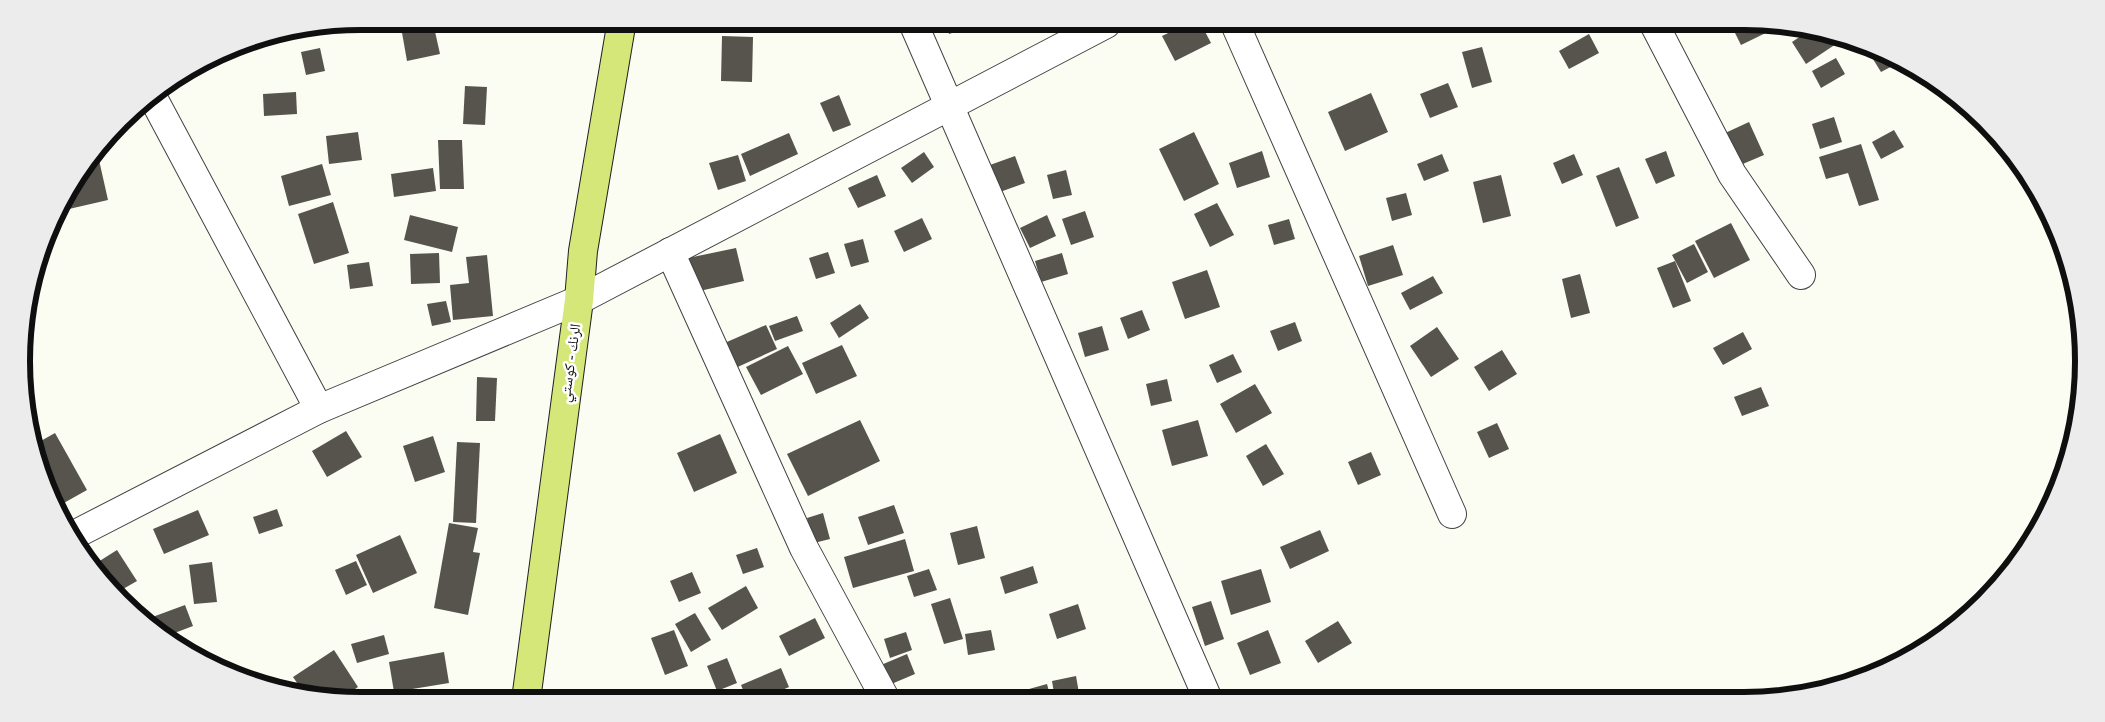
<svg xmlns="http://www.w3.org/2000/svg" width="2105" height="722" viewBox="0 0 2105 722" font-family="'Times New Roman','Noto Naskh Arabic',serif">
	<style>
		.building { fill: #56544d }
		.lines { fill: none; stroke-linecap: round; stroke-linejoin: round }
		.minor-casing { stroke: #424242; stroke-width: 30 }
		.primary-casing { stroke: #202020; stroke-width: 30 }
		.minor { stroke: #fff; stroke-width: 28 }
		.primary { stroke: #d5e779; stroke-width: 28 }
		.labels { text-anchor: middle; stroke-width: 5; stroke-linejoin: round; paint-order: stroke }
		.street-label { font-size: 15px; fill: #0f0f0f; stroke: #fff }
		.rim { fill: none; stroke: #0f0f0f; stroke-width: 6 }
	</style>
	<rect width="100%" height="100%" fill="#fbfdf3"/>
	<!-- building -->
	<g class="building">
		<path d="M1745 21 1774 25 1776 28 1741 45 1732 27Z"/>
		<path d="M1187 24H1201L1211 43 1175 61 1162 36Z"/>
		<path d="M946 25H966L967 28 949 34Z"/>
		<path d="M401 27H434L440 54 407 61Z"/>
		<path d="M1810 30 1832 33 1845 38 1806 64 1792 42Z"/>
		<path d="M1589 34 1599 53 1569 69 1559 51Z"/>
		<path d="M722 36 753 37 752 82 721 81Z"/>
		<path d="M1482 47 1492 82 1472 88 1462 52Z"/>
		<path d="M320 48 325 71 306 75 301 52Z"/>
		<path d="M1873 48 1894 56 1902 61 1881 72 1868 51Z"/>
		<path d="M1836 58 1845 74 1821 88 1812 71Z"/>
		<path d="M1448 83 1458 107 1430 118 1420 94Z"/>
		<path d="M465 86 487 87 485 125 463 124Z"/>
		<path d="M296 92 297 114 264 116 263 94Z"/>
		<path d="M1371 93 1388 132 1345 151 1328 112Z"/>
		<path d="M839 95 851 125 833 132 820 103Z"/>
		<path d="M1834 117 1842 142 1820 149 1812 124Z"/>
		<path d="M1749 122 1764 155 1738 166 1723 134Z"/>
		<path d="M1894 130 1904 147 1881 159 1872 142Z"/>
		<path d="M358 132 362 160 329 164 326 136Z"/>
		<path d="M1194 132 1219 184 1184 201 1159 149Z"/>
		<path d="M789 133 798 154 750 176 741 154Z"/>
		<path d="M438 140H462L464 189H440Z"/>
		<path d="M1861 144 1879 200 1859 206 1848 173 1826 179 1819 157Z"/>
		<path d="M1262 151 1270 177 1237 188 1229 163Z"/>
		<path d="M1666 151 1675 176 1656 184 1645 159Z"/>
		<path d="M924 152 934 167 912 183 901 168Z"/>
		<path d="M1442 154 1449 171 1424 181 1417 164Z"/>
		<path d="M1574 154 1583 175 1562 184 1553 163Z"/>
		<path d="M738 155 746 181 718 190 709 163Z"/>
		<path d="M1015 156 1025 183 1000 192 990 165Z"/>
		<path d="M99 160 108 200 56 212 86 162Z"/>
		<path d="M322 164 331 195 289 206 281 176Z"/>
		<path d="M1619 167 1639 218 1616 227 1596 176Z"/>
		<path d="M433 168 436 191 394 197 391 174Z"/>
		<path d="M1066 170 1072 195 1053 199 1047 175Z"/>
		<path d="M877 175 886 196 858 208 848 188Z"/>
		<path d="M1501 175 1511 216 1483 223 1473 182Z"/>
		<path d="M1406 193 1412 215 1392 221 1386 198Z"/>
		<path d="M333 202 349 253 314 264 298 214Z"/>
		<path d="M1217 203 1234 235 1210 247 1194 214Z"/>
		<path d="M1085 211 1094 237 1071 245 1062 219Z"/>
		<path d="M410 215 458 227 452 252 404 240Z"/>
		<path d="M1047 215 1056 236 1030 248 1020 228Z"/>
		<path d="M922 218 932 239 904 252 894 231Z"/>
		<path d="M1289 219 1295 239 1274 245 1268 225Z"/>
		<path d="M1731 223 1750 260 1714 278 1695 241Z"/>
		<path d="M863 239 869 262 851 267 844 244Z"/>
		<path d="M1694 244 1708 272 1687 283 1672 255Z"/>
		<path d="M1393 245 1403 275 1368 286 1359 256Z"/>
		<path d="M736 248 744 281 695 292 688 258Z"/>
		<path d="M828 252 835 273 816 279 809 258Z"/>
		<path d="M439 253 440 283 411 284 410 254Z"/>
		<path d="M1062 253 1068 274 1041 282 1035 261Z"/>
		<path d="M487 255 493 316 453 320 450 285 469 283 466 257Z"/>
		<path d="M1675 261 1691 301 1673 308 1657 268Z"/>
		<path d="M369 262 373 286 350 289 347 265Z"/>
		<path d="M1207 270 1220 307 1185 319 1172 282Z"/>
		<path d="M1580 274 1590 313 1571 318 1562 279Z"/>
		<path d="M1433 276 1443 293 1410 310 1401 293Z"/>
		<path d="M446 301 451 322 432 326 427 304Z"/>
		<path d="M860 304 869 318 839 338 830 323Z"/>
		<path d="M1142 310 1150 330 1128 339 1120 318Z"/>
		<path d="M797 316 803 331 775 341 769 326Z"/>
		<path d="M1295 322 1302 341 1278 351 1270 331Z"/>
		<path d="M766 325 777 349 731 370 720 345Z"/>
		<path d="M1102 326 1109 350 1085 357 1078 333Z"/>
		<path d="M1437 327 1459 359 1431 377 1410 346Z"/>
		<path d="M1743 332 1752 349 1723 365 1713 348Z"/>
		<path d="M842 345 857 376 816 394 802 363Z"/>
		<path d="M788 346 803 374 761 395 746 367Z"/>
		<path d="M1502 350 1517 374 1489 391 1474 367Z"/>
		<path d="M1233 354 1242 372 1217 383 1209 365Z"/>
		<path d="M477 377 497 378 495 421H476Z"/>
		<path d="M1167 379 1172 401 1151 406 1146 384Z"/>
		<path d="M1255 384 1272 413 1236 433 1220 404Z"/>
		<path d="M1761 387 1769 406 1742 416 1734 397Z"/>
		<path d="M860 420 880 461 808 496 787 454Z"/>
		<path d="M1198 420 1208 456 1172 466 1162 430Z"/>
		<path d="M1497 423 1509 449 1489 458 1477 432Z"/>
		<path d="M346 431 362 457 327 477 312 451Z"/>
		<path d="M55 433 87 490 62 504 41 467 32 446Z"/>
		<path d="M720 434 737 473 694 492 677 453Z"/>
		<path d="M433 436 445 472 415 482 403 446Z"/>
		<path d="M457 442 480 443 476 523 453 522Z"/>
		<path d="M1266 444 1284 474 1263 486 1246 456Z"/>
		<path d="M1371 452 1381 475 1358 485 1348 462Z"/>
		<path d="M894 505 904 533 868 545 858 517Z"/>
		<path d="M277 509 283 526 259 534 253 517Z"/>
		<path d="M198 510 209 535 164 554 153 529Z"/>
		<path d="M823 513 830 539 814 543 807 518Z"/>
		<path d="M449 523 478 528 473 552 480 553 468 615 434 608Z"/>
		<path d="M977 526 985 558 958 565 950 533Z"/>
		<path d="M1320 530 1329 551 1290 569 1280 547Z"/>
		<path d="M400 535 417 573 373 593 356 555Z"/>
		<path d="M905 539 914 571 853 588 844 557Z"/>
		<path d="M757 548 764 567 743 574 736 555Z"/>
		<path d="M117 550 137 581 116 593 98 562Z"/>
		<path d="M356 561 367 585 346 595 335 570Z"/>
		<path d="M212 562 217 602 194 604 189 565Z"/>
		<path d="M1033 566 1038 583 1005 594 1000 577Z"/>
		<path d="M929 569 937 590 914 597 907 576Z"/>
		<path d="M1261 569 1271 602 1231 615 1221 581Z"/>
		<path d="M692 572 701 593 679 602 670 581Z"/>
		<path d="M746 586 758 608 722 630 708 608Z"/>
		<path d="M950 598 963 639 944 644 931 604Z"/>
		<path d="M1211 601 1224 639 1205 646 1192 607Z"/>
		<path d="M1078 604 1086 629 1057 639 1049 614Z"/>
		<path d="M185 605 193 626 164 637 149 625 147 619Z"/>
		<path d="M695 613 711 640 691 652 675 624Z"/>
		<path d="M815 618 825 638 789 656 779 636Z"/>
		<path d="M1338 621 1352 643 1318 663 1305 641Z"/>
		<path d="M674 630 688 666 665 675 651 638Z"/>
		<path d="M991 630 995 650 968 655 965 634Z"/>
		<path d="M1268 630 1281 663 1250 675 1237 643Z"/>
		<path d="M906 632 912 650 890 658 884 639Z"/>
		<path d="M384 635 389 654 357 663 351 644Z"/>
		<path d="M334 650 358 687 341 698 304 693 293 677Z"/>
		<path d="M444 652 449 683 394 692 389 662Z"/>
		<path d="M907 654 915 674 889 685 881 665Z"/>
		<path d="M727 658 737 683 717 691 707 666Z"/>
		<path d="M781 668 789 687 760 700H747L741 685Z"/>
		<path d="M1076 676 1080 699H1055L1052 681Z"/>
		<path d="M1047 684 1051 699H1032L1029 689Z"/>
		<path d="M1254 689 1257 699H1235L1234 694Z"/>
	</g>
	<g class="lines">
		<!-- minor casing -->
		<g class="minor-casing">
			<g id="minor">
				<path d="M1653 22 1732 174 1801 275"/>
				<path d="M1235 24 1452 514"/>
				<path d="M914 25 1208 699"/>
				<path d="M152 96 319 409"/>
				<path d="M670 252 804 548 886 700"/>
				<path d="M72 536 319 409 579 300 1106 24"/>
			</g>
		</g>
		<!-- primary casing -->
		<g class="primary-casing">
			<path id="primary" d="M526 700 579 300 583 251 621 26"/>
		</g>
		<!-- minor -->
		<use href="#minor" class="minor"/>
		<!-- primary -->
		<use href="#primary" class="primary"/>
	</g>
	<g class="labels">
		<!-- street labels -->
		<g class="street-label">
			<text transform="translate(570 363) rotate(-82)" y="5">الرنك - كوستي</text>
		</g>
	</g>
	<!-- crop -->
	<path d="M0 0H2105V722H0ZM361 30H1744A331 331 0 0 1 2075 361V361A331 331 0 0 1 1744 692H361A331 331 0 0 1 30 361V361A331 331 0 0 1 361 30Z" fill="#ececec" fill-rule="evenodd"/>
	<path class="rim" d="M361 30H1744A331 331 0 0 1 2075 361V361A331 331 0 0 1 1744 692H361A331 331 0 0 1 30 361V361A331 331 0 0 1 361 30Z"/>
</svg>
